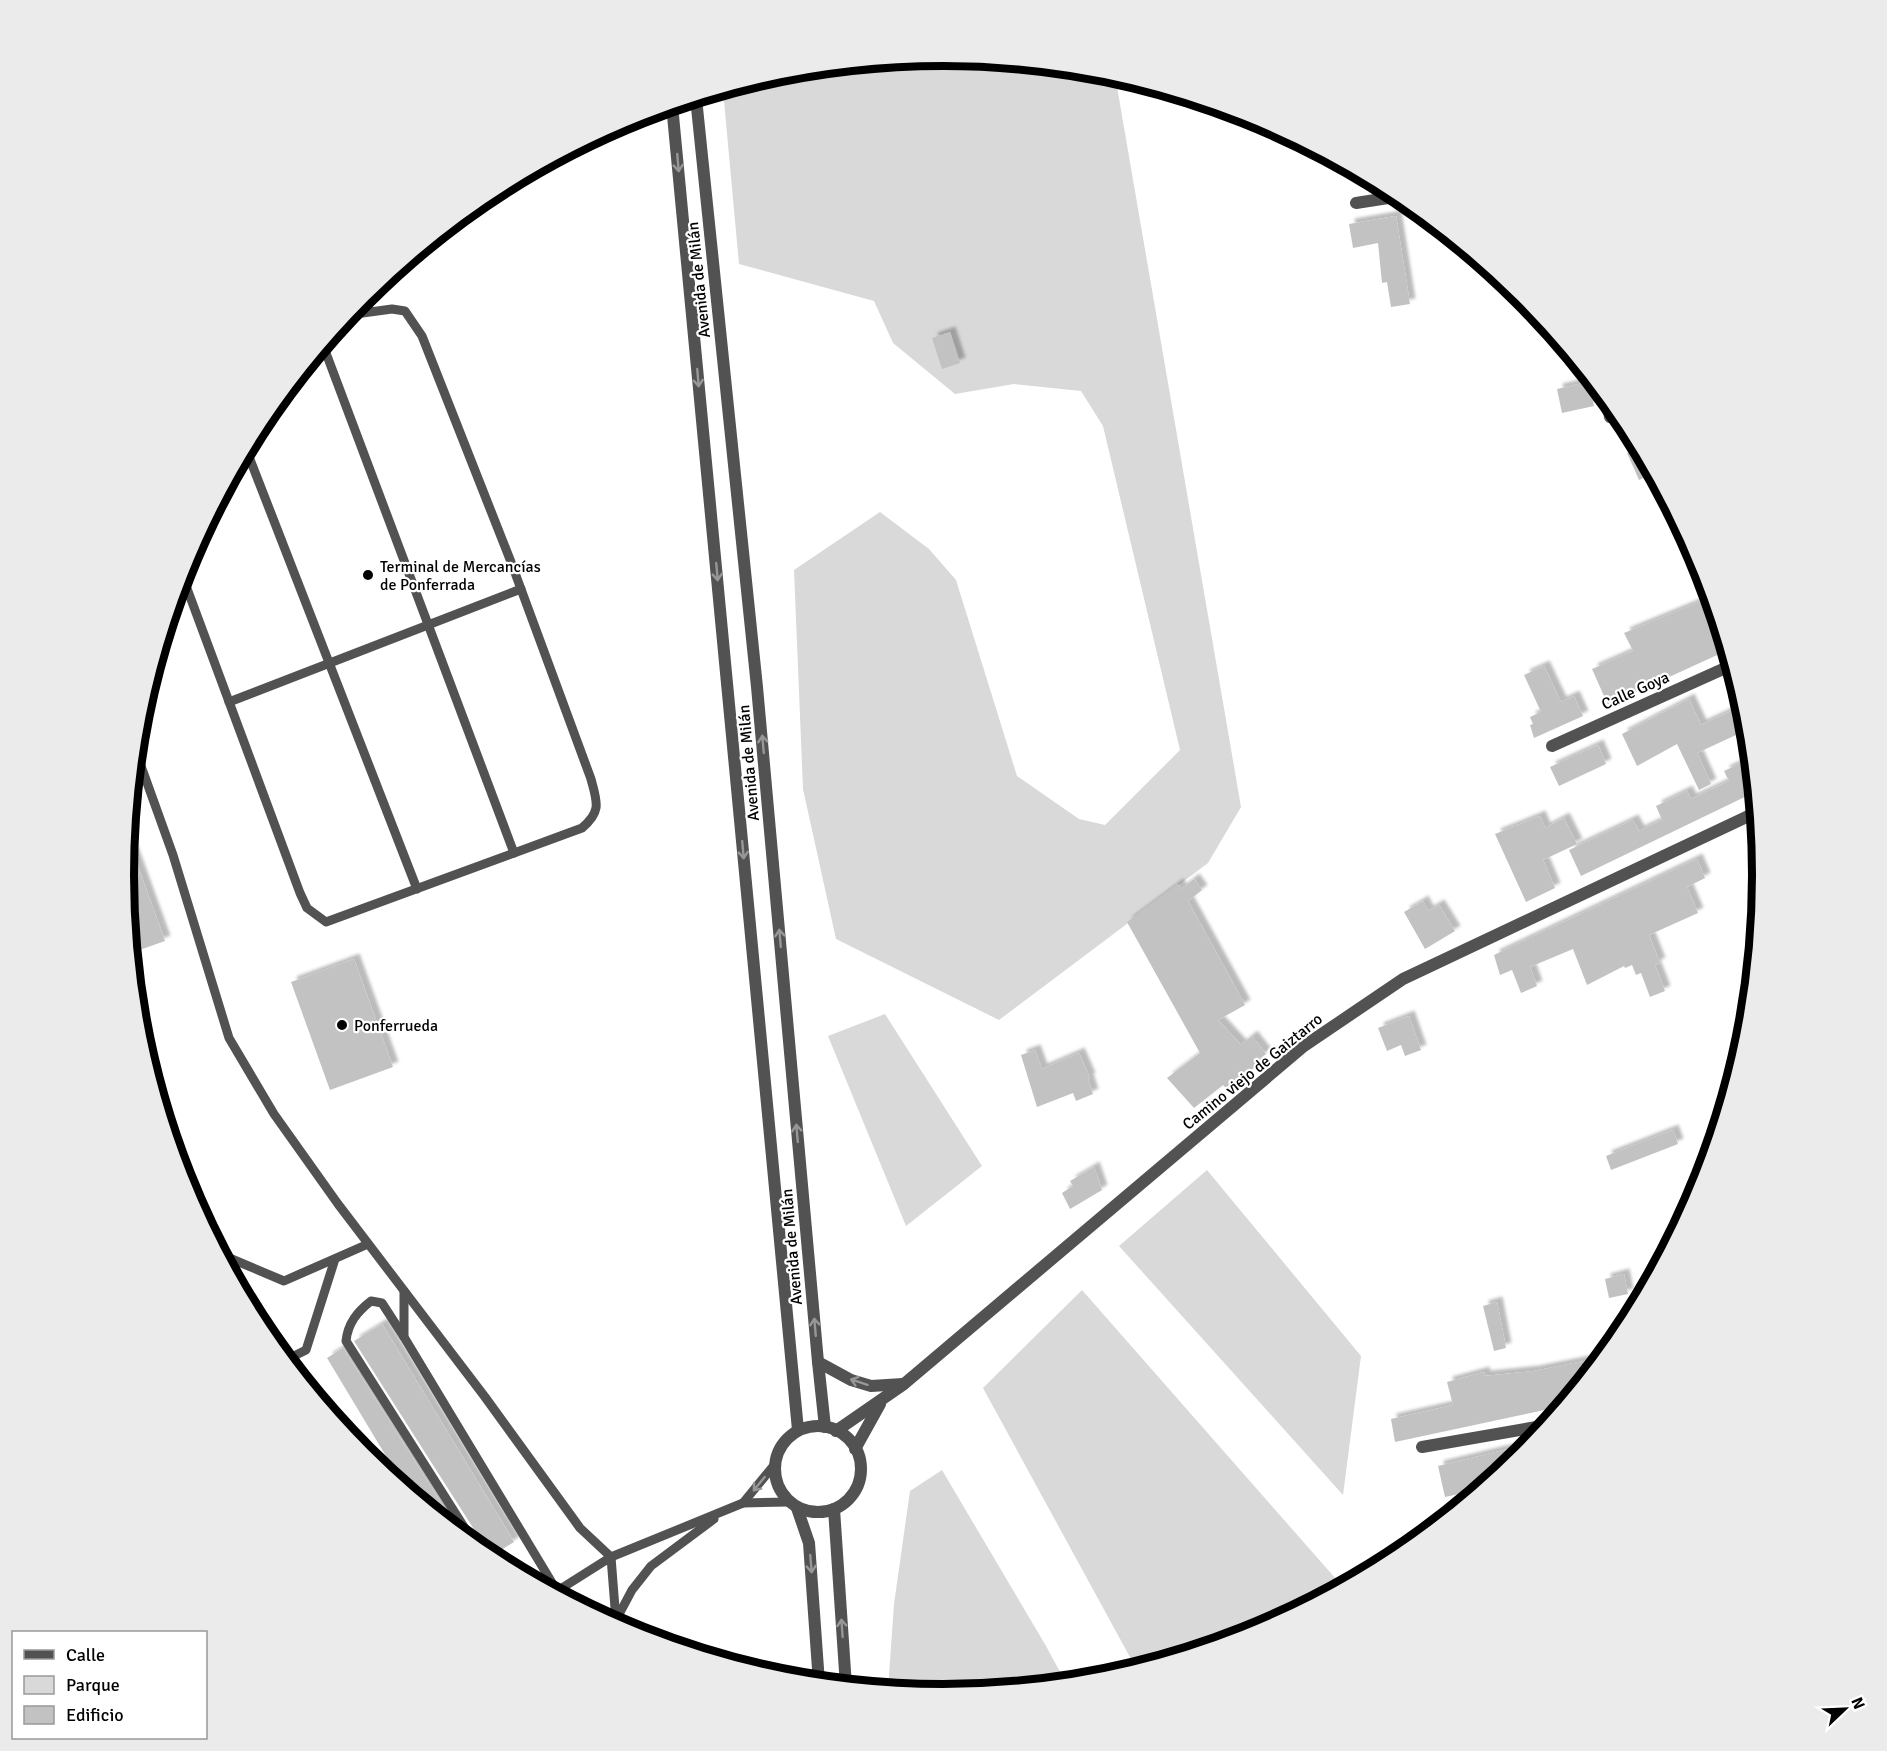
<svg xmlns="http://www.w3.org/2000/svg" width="1887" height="1751" viewBox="0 0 1887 1751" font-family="Signika,sans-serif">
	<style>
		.green { fill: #d9d9d9 }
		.building { fill: #c2c2c2; filter: url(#shadow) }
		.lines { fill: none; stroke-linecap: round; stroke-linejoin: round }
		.service { stroke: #525252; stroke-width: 9 }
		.minor { stroke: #525252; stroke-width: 12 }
		.tertiary { stroke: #525252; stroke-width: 12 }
		.oneway { stroke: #979797 }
		.poi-dot { fill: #000; stroke: #fff; stroke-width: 2 }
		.labels { text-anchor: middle; stroke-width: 4.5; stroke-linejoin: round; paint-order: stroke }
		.street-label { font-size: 16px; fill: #000; stroke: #fff }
		.poi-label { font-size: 16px; fill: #000; stroke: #fff; text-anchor: start }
		.rim { fill: none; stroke: #000; stroke-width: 8 }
	</style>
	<defs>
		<filter id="shadow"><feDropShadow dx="5.5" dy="-5.5" stdDeviation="1.5" flood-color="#0004"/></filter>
	</defs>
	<rect width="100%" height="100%" fill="#fff"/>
	<!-- green -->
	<g class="green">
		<path d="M944 56 1104 71 1115 75 1241 807 1208 863 999 1020 836 939 803 789 794 570 880 512 929 549 956 580 1017 776 1079 819 1105 825 1180 750 1103 426 1081 391 1014 384 955 394 893 343 874 301 739 264 723 90 784 71Z"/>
		<path d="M885 1014 982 1166 906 1226 828 1036Z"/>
		<path d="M1207 1170 1361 1356 1343 1495 1119 1246Z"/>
		<path d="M1082 1290 1343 1587 1257 1633 1137 1670 983 1388Z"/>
		<path d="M942 1470 1046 1646 1066 1683 944 1695 888 1690 894 1604 910 1491Z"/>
	</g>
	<!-- building -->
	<g class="building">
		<path d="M1396 216 1410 304 1391 307 1387 282 1382 283 1378 243 1353 248 1349 224Z"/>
		<path d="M950 332 960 363 942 369 932 338Z"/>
		<path d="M1588 382 1594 406 1562 413 1557 389Z"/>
		<path d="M1640 447 1654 473 1639 480 1627 453Z"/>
		<path d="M1712 597 1728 650 1608 705 1592 669 1633 651 1624 633Z"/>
		<path d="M1544 666 1561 702 1574 696 1583 716 1534 738 1530 725 1533 724 1530 717 1541 712 1524 675Z"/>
		<path d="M1689 699 1701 725 1744 705 1748 716 1749 729 1697 753 1711 784 1699 790 1677 744 1637 766 1622 734Z"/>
		<path d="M1598 745 1606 764 1559 786 1550 767Z"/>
		<path d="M1752 758 1755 792 1581 876 1569 850 1633 820 1639 831 1662 820 1656 806 1687 791 1691 799 1729 781 1724 771Z"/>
		<path d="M1540 816 1545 828 1564 818 1577 844 1543 860 1555 888 1526 902 1495 834Z"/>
		<path d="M127 836 165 941 131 953 124 875Z"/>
		<path d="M1697 859 1705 878 1687 887 1698 913 1649 935 1660 963 1655 965 1665 991 1650 997 1641 973 1636 975 1632 965 1625 968 1624 966 1587 985 1573 949 1530 967 1537 986 1521 993 1512 970 1500 975 1494 955Z"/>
		<path d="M1194 879 1202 890 1188 901 1245 1005 1218 1020 1241 1045 1252 1036 1266 1054 1256 1061 1259 1064 1246 1074 1226 1088 1223 1085 1194 1108 1167 1078 1200 1053 1127 922 1178 884 1181 889Z"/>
		<path d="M1423 901 1428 911 1439 905 1455 931 1425 949 1404 912Z"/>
		<path d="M354 959 393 1067 330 1090 291 982Z"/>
		<path d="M1409 1016 1421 1050 1405 1056 1401 1045 1387 1051 1378 1028Z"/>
		<path d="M1035 1050 1042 1069 1079 1053 1090 1078 1088 1079 1093 1094 1076 1101 1073 1093 1037 1107 1021 1055Z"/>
		<path d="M1673 1130 1678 1144 1611 1170 1606 1156Z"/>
		<path d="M1094 1167 1102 1190 1070 1209 1062 1193 1073 1186 1070 1181Z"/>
		<path d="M1624 1274 1628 1294 1609 1298 1605 1279Z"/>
		<path d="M1497 1302 1506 1348 1494 1351 1483 1306Z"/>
		<path d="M382 1324 514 1542 491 1556 354 1341Z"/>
		<path d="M343 1348 462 1536 407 1491 327 1358Z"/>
		<path d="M1604 1357 1563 1406 1395 1442 1391 1419 1453 1405 1447 1382 1484 1372 1485 1376 1534 1371Z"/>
		<path d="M1533 1443 1523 1456 1482 1489 1445 1497 1438 1466Z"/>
	</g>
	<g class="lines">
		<!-- service -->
		<g class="service">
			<path d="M323 345 514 853"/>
			<path d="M246 449 417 889"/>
			<path d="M182 575 300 893 307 908 326 922 582 828C602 811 597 802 591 779L511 562 422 336 405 311 392 309 348 315"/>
			<path d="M229 702 521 589"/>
			<path d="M136 752 173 855 229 1038 274 1114 338 1204 485 1397 580 1528 611 1557 743 1503 788 1502"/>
			<path d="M220 1254 284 1281 368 1244"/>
			<path d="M404 1291V1337L557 1591"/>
			<path d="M404 1337 382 1303 371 1301C357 1312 348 1323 346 1341L478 1549"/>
			<path d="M286 1360 306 1350 335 1259"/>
			<path d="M743 1503 775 1464"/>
			<path d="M554 1593 611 1557 616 1621"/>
			<path d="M616 1620 632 1590 651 1566 714 1519"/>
		</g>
		<!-- minor -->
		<g class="minor">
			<path d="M1356 203 1401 196"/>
			<path d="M1606 397 1610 417 1621 415"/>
			<path d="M1552 746 1732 665"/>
			<path d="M1422 1447 1548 1425"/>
		</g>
		<!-- tertiary -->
		<g class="tertiary">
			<path d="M696 98 757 687 818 1362 825 1427"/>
			<path d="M672 105 798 1430"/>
			<path d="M818 1362 851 1380 871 1386 903 1384"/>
			<circle cx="818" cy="1469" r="43"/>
			<path d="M836 1431 904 1384 1304 1046 1403 979 1757 812"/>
			<path d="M855 1449 880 1404"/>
			<path d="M797 1508 809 1543 819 1683"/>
			<path d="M834 1509 846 1686"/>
		</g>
	</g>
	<!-- one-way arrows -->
	<defs><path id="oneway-shaft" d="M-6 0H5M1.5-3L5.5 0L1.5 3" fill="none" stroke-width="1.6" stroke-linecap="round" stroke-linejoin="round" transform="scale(1.5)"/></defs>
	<g class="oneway">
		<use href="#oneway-shaft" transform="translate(678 163) rotate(85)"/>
		<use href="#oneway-shaft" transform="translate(698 378) rotate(85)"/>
		<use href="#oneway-shaft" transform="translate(717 572) rotate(85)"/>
		<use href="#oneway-shaft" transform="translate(763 744) rotate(-95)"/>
		<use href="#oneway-shaft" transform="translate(743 850) rotate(85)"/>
		<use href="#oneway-shaft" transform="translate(780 938) rotate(-95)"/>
		<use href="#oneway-shaft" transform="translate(797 1133) rotate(-95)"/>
		<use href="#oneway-shaft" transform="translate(815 1327) rotate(-95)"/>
		<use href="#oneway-shaft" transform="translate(859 1382) rotate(-162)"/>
		<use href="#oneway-shaft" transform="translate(759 1484) rotate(129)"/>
		<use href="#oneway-shaft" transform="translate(811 1564) rotate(85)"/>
		<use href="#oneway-shaft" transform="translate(842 1628) rotate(-94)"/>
	</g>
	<!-- markers -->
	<g class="poi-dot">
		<circle cx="368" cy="575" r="6"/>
		<circle cx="342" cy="1025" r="6"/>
	</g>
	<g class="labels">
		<!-- street labels -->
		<g class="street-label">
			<text transform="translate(698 280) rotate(-96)" y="6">Avenida de Milán</text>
			<text transform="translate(1635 690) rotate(-24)" y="6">Calle Goya</text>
			<text transform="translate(748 763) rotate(-95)" y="6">Avenida de Milán</text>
			<text transform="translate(1252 1071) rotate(-39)" y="6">Camino viejo de Gaiztarro</text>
			<text transform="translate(791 1247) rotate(-95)" y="6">Avenida de Milán</text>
		</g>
		<!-- poi labels -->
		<g class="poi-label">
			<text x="380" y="572">Terminal de Mercancías<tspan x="380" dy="18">de Ponferrada</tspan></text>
			<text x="354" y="1031">Ponferrueda</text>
		</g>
	</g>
	<!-- crop -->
	<path d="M0 0H1887V1751H0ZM134 875a809 809 0 1 1 1618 0a809 809 0 1 1-1618 0Z" fill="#ebebeb" fill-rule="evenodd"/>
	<path class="rim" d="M134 875a809 809 0 1 1 1618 0a809 809 0 1 1-1618 0Z"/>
	<!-- legend -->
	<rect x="12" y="1631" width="195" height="108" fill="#ffffff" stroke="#999999" stroke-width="1.5"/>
	<rect x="24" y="1650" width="30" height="9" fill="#525252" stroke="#999999" stroke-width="1.5"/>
	<text x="66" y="1661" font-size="18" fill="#000000">Calle</text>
	<rect x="24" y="1676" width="30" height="18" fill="#d9d9d9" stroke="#999999" stroke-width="1.5"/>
	<text x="66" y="1691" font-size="18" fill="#000000">Parque</text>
	<rect x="24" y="1706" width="30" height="18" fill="#c2c2c2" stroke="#999999" stroke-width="1.5"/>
	<text x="66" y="1721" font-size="18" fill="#000000">Edificio</text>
	<!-- north arrow -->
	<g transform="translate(1845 1709) rotate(67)" stroke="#ffffff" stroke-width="4.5" paint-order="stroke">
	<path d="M0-4.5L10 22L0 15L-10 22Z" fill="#000000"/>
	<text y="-9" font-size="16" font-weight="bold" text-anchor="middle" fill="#000000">N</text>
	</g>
</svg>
